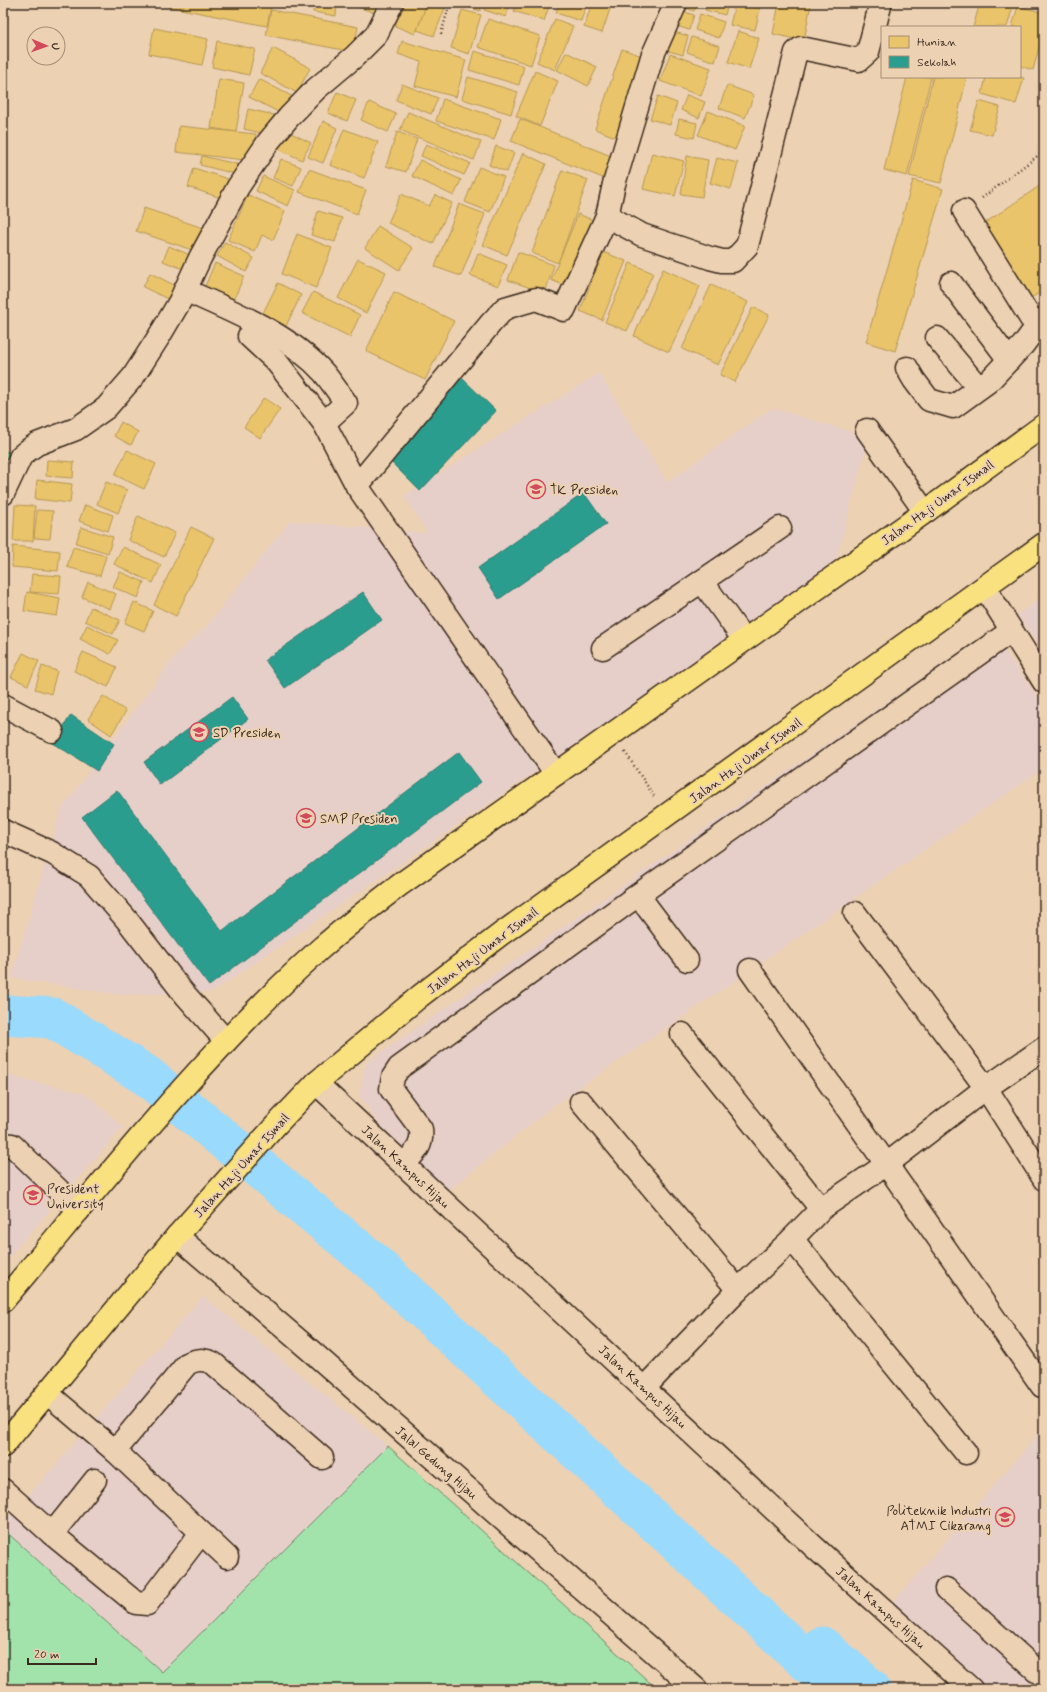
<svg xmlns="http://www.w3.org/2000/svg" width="1047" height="1692" viewBox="0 0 1047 1692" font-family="Mynerve,sans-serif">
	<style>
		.built { fill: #e7cfc9 }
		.green { fill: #a2e3ac; stroke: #6e8665 }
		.homes { fill: #e9c46a; stroke: #b59653 }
		.schools { fill: #2a9d8f; stroke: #2f7a6d }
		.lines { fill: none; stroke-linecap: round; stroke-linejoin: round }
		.river { stroke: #9adafc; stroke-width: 41 }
		.minor-casing { stroke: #3b2a1e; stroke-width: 25 }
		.major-casing { stroke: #3b2a1e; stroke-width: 25 }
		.path { stroke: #3b2a1e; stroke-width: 2.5; stroke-dasharray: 1 3; stroke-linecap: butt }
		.minor { stroke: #ecd1b3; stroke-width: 22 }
		.major { stroke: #fae180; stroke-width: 22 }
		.labels { text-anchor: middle; stroke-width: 4; stroke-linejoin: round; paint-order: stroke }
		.poi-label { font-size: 13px; fill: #3b2a1e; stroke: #ecd1b3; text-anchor: start }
		.street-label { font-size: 13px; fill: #3b2a1e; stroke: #ecd1b3 }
	</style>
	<rect width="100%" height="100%" fill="#ecd1b3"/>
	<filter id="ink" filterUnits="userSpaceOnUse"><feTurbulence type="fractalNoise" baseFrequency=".025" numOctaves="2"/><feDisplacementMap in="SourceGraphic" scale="8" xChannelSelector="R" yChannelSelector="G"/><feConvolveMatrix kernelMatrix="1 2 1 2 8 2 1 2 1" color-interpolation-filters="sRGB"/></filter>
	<g filter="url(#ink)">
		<!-- built -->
		<g class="built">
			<path d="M599 373 667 482 772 408 869 437 834 569 593 744 575 745 212 992 121 995 11 978 61 810 177 653 205 628 290 521 427 533 404 496Z"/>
			<path d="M1044 596V651L1017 615Z"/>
			<path d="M990 631 1044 705V768L556 1104 433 1203 359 1095 366 1063Z"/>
			<path d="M3 1074 86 1094 123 1127 3 1264Z"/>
			<path d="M203 1296 388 1446 162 1672 3 1529V1525Z"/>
			<path d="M1044 1427V1689H988L888 1608Z"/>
		</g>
		<!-- green -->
		<g class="green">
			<path d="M3 452H13L3 468Z"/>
			<path d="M388 1446 657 1689H3V1529L162 1672Z"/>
		</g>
		<!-- homes -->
		<g class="homes">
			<path d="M160 3H257L271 6 267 26 160 5Z"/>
			<path d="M281 3H295L294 7Z"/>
			<path d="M314 3H337L336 16 313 12Z"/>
			<path d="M355 3H383L379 14 354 6Z"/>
			<path d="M405 3H428L415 34 395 26Z"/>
			<path d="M427 3 445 8 434 36 417 30Z"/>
			<path d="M462 3H483L480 11 461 4Z"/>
			<path d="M486 3H510L506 17 484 10Z"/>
			<path d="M517 3H550L544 21 514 11Z"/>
			<path d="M559 3H587L581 21 556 13Z"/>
			<path d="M592 3H612L602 33 584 27Z"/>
			<path d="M680 3H698L694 11 679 5Z"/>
			<path d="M707 3H728L725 15 705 10Z"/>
			<path d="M779 3H811L804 41 773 34Z"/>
			<path d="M980 3H1014L1007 27H973Z"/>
			<path d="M735 4 760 9 755 30 730 25Z"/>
			<path d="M1018 6 1044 13V29L1033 70 1020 66V27H1012Z"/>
			<path d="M675 9 694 15 689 30 670 24Z"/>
			<path d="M271 10 358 27 353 52 266 35Z"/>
			<path d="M462 10 481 15 469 54 451 48Z"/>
			<path d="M700 14 724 22 719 38 695 30Z"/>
			<path d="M488 19 540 36 531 65 478 47Z"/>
			<path d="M555 19 573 26 555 70 537 62Z"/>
			<path d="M154 28 208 39 202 65 149 54Z"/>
			<path d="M667 30 688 36 683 55 662 49Z"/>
			<path d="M738 31 759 38 749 69 728 62Z"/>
			<path d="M692 37 720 46 715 62 687 52Z"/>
			<path d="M217 41 255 49 249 75 212 67Z"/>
			<path d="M402 41 466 60 456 97 415 86 421 62 398 54Z"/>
			<path d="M273 48 310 68 297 93 260 73Z"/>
			<path d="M622 49 648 58 620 139 595 129Z"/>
			<path d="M474 51 524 66 519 85 469 70Z"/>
			<path d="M566 52 597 67 588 86 557 70Z"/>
			<path d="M670 54 711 68 701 96 660 81Z"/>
			<path d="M535 71 558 81 540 126 516 116Z"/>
			<path d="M468 77 518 92 511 114 462 99Z"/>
			<path d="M907 77H931L907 176 884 170Z"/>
			<path d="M933 77H967L941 183 909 176Z"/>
			<path d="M986 77H1018L1024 78 1016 104 982 94Z"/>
			<path d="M219 79 244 83 236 132 211 128Z"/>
			<path d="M259 79 297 99 288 117 249 97Z"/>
			<path d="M402 84 438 98 431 114 396 100Z"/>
			<path d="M727 85 754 95 745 118 719 108Z"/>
			<path d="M337 92 356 100 347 121 328 113Z"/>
			<path d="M687 95 705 102 699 118 681 110Z"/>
			<path d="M658 96 677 103 670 125 650 119Z"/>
			<path d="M443 99 501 119 494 140 436 121Z"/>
			<path d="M979 101 1000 107 992 135 970 130Z"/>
			<path d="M369 102 396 114 388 132 361 120Z"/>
			<path d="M248 109 274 115 269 135 244 129Z"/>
			<path d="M708 111 745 126 735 150 698 135Z"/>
			<path d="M408 112 481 142 474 160 400 130Z"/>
			<path d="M520 119 611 156 603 178 511 141Z"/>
			<path d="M679 119 697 123 694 138 676 134Z"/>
			<path d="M323 121 337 128 323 163 308 157Z"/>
			<path d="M179 126 256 134 253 161 176 152Z"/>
			<path d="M283 129 311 143 302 160 274 147Z"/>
			<path d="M344 129 378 142 364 178 330 165Z"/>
			<path d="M397 132 417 139 406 172 386 166Z"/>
			<path d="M426 144 470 163 464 175 421 156Z"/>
			<path d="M496 146 514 153 507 172 489 165Z"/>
			<path d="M523 153 546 164 507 255 483 245Z"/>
			<path d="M652 153 684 161 675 196 643 189Z"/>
			<path d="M202 156 245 166 243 176 200 165Z"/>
			<path d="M687 156 708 160 702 197 681 194Z"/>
			<path d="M717 158 738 163 731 189 710 183Z"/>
			<path d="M281 159 301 167 293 186 273 178Z"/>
			<path d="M420 160 461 180 454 196 412 176Z"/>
			<path d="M479 167 504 177 490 212 465 202Z"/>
			<path d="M194 168 231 180 224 199 188 187Z"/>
			<path d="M309 169 366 190 357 214 299 192Z"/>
			<path d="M562 170 588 180 558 263 532 253Z"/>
			<path d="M263 176 295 190 288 206 256 191Z"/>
			<path d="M913 180 943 189 895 351 866 342Z"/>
			<path d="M1044 183V290L1031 298 982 225Z"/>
			<path d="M401 194 429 206 435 195 452 203 433 244 388 223Z"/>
			<path d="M248 195 285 211 273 240 262 235 255 252 228 240Z"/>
			<path d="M459 204 485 214 461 276 435 267Z"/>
			<path d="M144 208 209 230 201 253 136 231Z"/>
			<path d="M318 211 342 218 335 242 311 235Z"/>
			<path d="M578 214 600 223 573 289 551 280Z"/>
			<path d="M378 226 413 248 399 270 365 248Z"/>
			<path d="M297 234 332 248 316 288 282 274Z"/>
			<path d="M225 242 254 258 246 272 217 256Z"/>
			<path d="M169 246 197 258 191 272 163 261Z"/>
			<path d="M518 252 554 265 545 293 508 280Z"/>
			<path d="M603 252 626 261 602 320 580 311Z"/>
			<path d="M478 253 507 265 498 286 470 275Z"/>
			<path d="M358 259 386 272 366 313 338 298Z"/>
			<path d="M215 263 244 276 231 306 202 293Z"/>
			<path d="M630 263 653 273 627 331 605 322Z"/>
			<path d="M663 269 700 286 669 352 634 336Z"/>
			<path d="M150 273 180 288 174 302 143 287Z"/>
			<path d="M278 283 301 295 285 328 261 317Z"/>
			<path d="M711 285 748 302 718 365 682 349Z"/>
			<path d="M313 292 360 315 350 337 302 313Z"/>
			<path d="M394 292 454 321 425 380 366 351Z"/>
			<path d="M753 307 769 315 735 382 720 375Z"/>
			<path d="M264 398 280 409 260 438 244 427Z"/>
			<path d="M121 422 138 432 131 445 114 436Z"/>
			<path d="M127 450 156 464 144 489 115 475Z"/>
			<path d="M47 460 74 462 73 478 46 476Z"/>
			<path d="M37 480 72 484 70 503 35 499Z"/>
			<path d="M106 482 127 490 118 513 97 504Z"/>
			<path d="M15 505 35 506 33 541H13Z"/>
			<path d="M85 505 113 515 108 531 79 521Z"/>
			<path d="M37 510 53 511 50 539 34 538Z"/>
			<path d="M138 516 175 533 164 557 128 540Z"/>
			<path d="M81 527 113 537 108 553 76 543Z"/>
			<path d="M191 527 214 538 176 616 154 605Z"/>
			<path d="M13 546 60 551 58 571 12 567Z"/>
			<path d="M73 547 106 556 100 576 67 567Z"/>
			<path d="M123 547 161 565 153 583 114 564Z"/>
			<path d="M120 572 144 582 138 598 113 587Z"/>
			<path d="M32 574 61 576 59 594 30 592Z"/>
			<path d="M88 582 116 594 110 609 82 597Z"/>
			<path d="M27 592 60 598 57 616 24 611Z"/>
			<path d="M134 602 153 611 144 631 125 623Z"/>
			<path d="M91 607 120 620 113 634 85 621Z"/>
			<path d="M87 625 118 640 110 654 80 639Z"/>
			<path d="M83 652 117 667 108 687 74 671Z"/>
			<path d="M23 653 39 661 28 685 11 677Z"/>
			<path d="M42 666 57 671 51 694 35 689Z"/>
			<path d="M103 696 126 711 111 735 88 719Z"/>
		</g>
		<!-- schools -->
		<g class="schools">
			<path d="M461 377 496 411 420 491 385 456Z"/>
			<path d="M584 493 606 524 499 599 478 568Z"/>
			<path d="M363 592 382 620 285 688 265 660Z"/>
			<path d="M232 697 248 719 160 785 144 762Z"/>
			<path d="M71 715 114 744 97 771 53 743Z"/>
			<path d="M459 752 481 782 209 986 82 817 117 790 222 931Z"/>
		</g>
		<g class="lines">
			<!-- river -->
			<g class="river">
				<path d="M3 1015 53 1018 147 1076 369 1259 837 1689"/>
				<path d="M822 1647 870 1689"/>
			</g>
			<!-- minor casing -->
			<g class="minor-casing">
				<g id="minor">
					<path d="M964 211 1031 319 1040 322"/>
					<path d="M607 216 642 235 710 258 722 261H733L747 246 796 52 801 48 859 60 868 52 880 6"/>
					<path d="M951 283 1009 360"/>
					<path d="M185 290C233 312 288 333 324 373 332 383 339 393 346 403L324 423"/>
					<path d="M249 336 276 361 324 423 357 486 556 774"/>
					<path d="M937 338 979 388"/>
					<path d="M907 368 914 380 929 400 953 407 989 381 1023 345 1040 322 1044 319"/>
					<path d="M867 430 925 512"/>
					<path d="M357 486 491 323 505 308 536 299 564 310 607 216 614 184 652 57 676 3"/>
					<path d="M3 494 21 456 27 451 37 444 76 429 106 408 133 377 160 335 180 301 200 258 238 187 269 141 289 117 316 89 354 57 376 35 392 3"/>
					<path d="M702 581 780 528"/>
					<path d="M985 588 1044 682"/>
					<path d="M603 648 702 581 744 640"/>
					<path d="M3 705 52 731"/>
					<path d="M3 831 52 853 89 876 127 920 182 991 226 1041"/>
					<path d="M638 895 687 960"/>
					<path d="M855 913 986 1088 1044 1179"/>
					<path d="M750 970 1042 1386"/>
					<path d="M682 1034 821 1209"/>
					<path d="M316 1083 812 1545 971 1689"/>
					<path d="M581 1102 738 1290"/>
					<path d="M3 1144 12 1145 79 1210"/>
					<path d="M404 1164C415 1152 423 1147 421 1129L391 1089 393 1077 399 1068 638 895 1011 631"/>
					<path d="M177 1236 311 1351 696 1689"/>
					<path d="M792 1239 966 1453"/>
					<path d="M645 1387 738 1290 792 1239 821 1209 887 1164 986 1088 1044 1048"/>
					<path d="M47 1393 115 1451 227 1557"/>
					<path d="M115 1451 187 1364C196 1359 203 1359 213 1363L322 1458"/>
					<path d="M3 1490 52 1534 136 1603 147 1604 201 1533"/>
					<path d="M52 1534 95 1480"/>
					<path d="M946 1589 1044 1677"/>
				</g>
			</g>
			<!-- major casing -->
			<g class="major-casing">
				<g id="major">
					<path d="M3 1301C104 1181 202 1055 319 950 345 927 373 905 401 884L925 512 1044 425"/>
					<path d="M3 1446 177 1236 276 1125 316 1083 420 996 501 934 1044 544"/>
				</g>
			</g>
			<!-- path -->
			<g class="path">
				<path d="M441 34 450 3"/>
				<path d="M982 198 1044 151"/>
				<path d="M625 752 654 796"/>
			</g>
			<!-- minor -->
			<use href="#minor" class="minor"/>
			<!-- major -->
			<use href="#major" class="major"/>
		</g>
	</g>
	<!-- icons -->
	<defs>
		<g id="school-ring" transform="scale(1)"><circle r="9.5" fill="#ecd1b3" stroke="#d1495b" stroke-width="1.5"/><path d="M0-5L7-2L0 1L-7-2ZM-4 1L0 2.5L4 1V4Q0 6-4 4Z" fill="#d1495b"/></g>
		<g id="university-ring" transform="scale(1)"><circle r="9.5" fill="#ecd1b3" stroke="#d1495b" stroke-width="1.5"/><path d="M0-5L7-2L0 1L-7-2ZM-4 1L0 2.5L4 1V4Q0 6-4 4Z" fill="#d1495b"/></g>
	</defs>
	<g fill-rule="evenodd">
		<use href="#school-ring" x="536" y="489"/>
		<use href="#school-ring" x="199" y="732"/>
		<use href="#school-ring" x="306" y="818"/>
		<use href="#university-ring" x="33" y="1195"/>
		<use href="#university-ring" x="1005" y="1517"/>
	</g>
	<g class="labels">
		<!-- poi labels -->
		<g class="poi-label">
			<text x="550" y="494">TK Presiden</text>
			<text x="213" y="737">SD Presiden</text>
			<text x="320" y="823">SMP Presiden</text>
			<text x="47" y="1193">President<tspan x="47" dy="15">University</tspan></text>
			<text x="991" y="1515" text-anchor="end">Politeknik Industri<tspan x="991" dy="15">ATMI Cikarang</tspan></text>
		</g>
		<!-- street labels -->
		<g class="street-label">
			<text transform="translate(937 502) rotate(-36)" y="5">Jalan Haji Umar Ismail</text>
			<text transform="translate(745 760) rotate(-36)" y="5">Jalan Haji Umar Ismail</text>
			<text transform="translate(482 950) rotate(-37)" y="5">Jalan Haji Umar Ismail</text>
			<text transform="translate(241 1165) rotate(-48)" y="5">Jalan Haji Umar Ismail</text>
			<text transform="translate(406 1166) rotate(43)" y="5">Jalan Kampus Hijau</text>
			<text transform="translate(643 1386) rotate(43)" y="5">Jalan Kampus Hijau</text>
			<text transform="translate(437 1462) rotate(41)" y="5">Jalal Gedung Hijau</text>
			<text transform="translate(881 1607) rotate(42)" y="5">Jalan Kampus Hijau</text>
		</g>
	</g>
	<!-- margin -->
	<rect width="1047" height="1692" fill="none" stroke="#ecd1b3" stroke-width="16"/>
	<rect x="8" y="8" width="1031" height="1676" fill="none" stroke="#3b2a1e" stroke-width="1.5" filter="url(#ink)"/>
	<!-- legend -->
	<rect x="881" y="26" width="140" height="52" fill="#ecd1b3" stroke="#a58e77"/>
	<rect x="889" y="36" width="20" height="12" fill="#e9c46a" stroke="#a58e77"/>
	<text x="917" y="46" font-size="12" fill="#3b2a1e">Hunian</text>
	<rect x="889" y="56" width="20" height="12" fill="#2a9d8f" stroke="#a58e77"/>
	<text x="917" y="66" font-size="12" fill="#3b2a1e">Sekolah</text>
	<!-- north arrow -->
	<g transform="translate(46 46) rotate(92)"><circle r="19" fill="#ecd1b3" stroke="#a58e77"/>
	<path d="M0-3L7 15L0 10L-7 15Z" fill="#d1495b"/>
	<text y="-6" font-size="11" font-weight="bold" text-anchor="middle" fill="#3b2a1e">U</text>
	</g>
	<!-- scale -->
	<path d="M28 1658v6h68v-6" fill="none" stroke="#3b2a1e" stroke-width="2"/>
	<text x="34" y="1658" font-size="12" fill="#3b2a1e" stroke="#ecd1b3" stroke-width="3" paint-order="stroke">20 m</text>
</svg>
